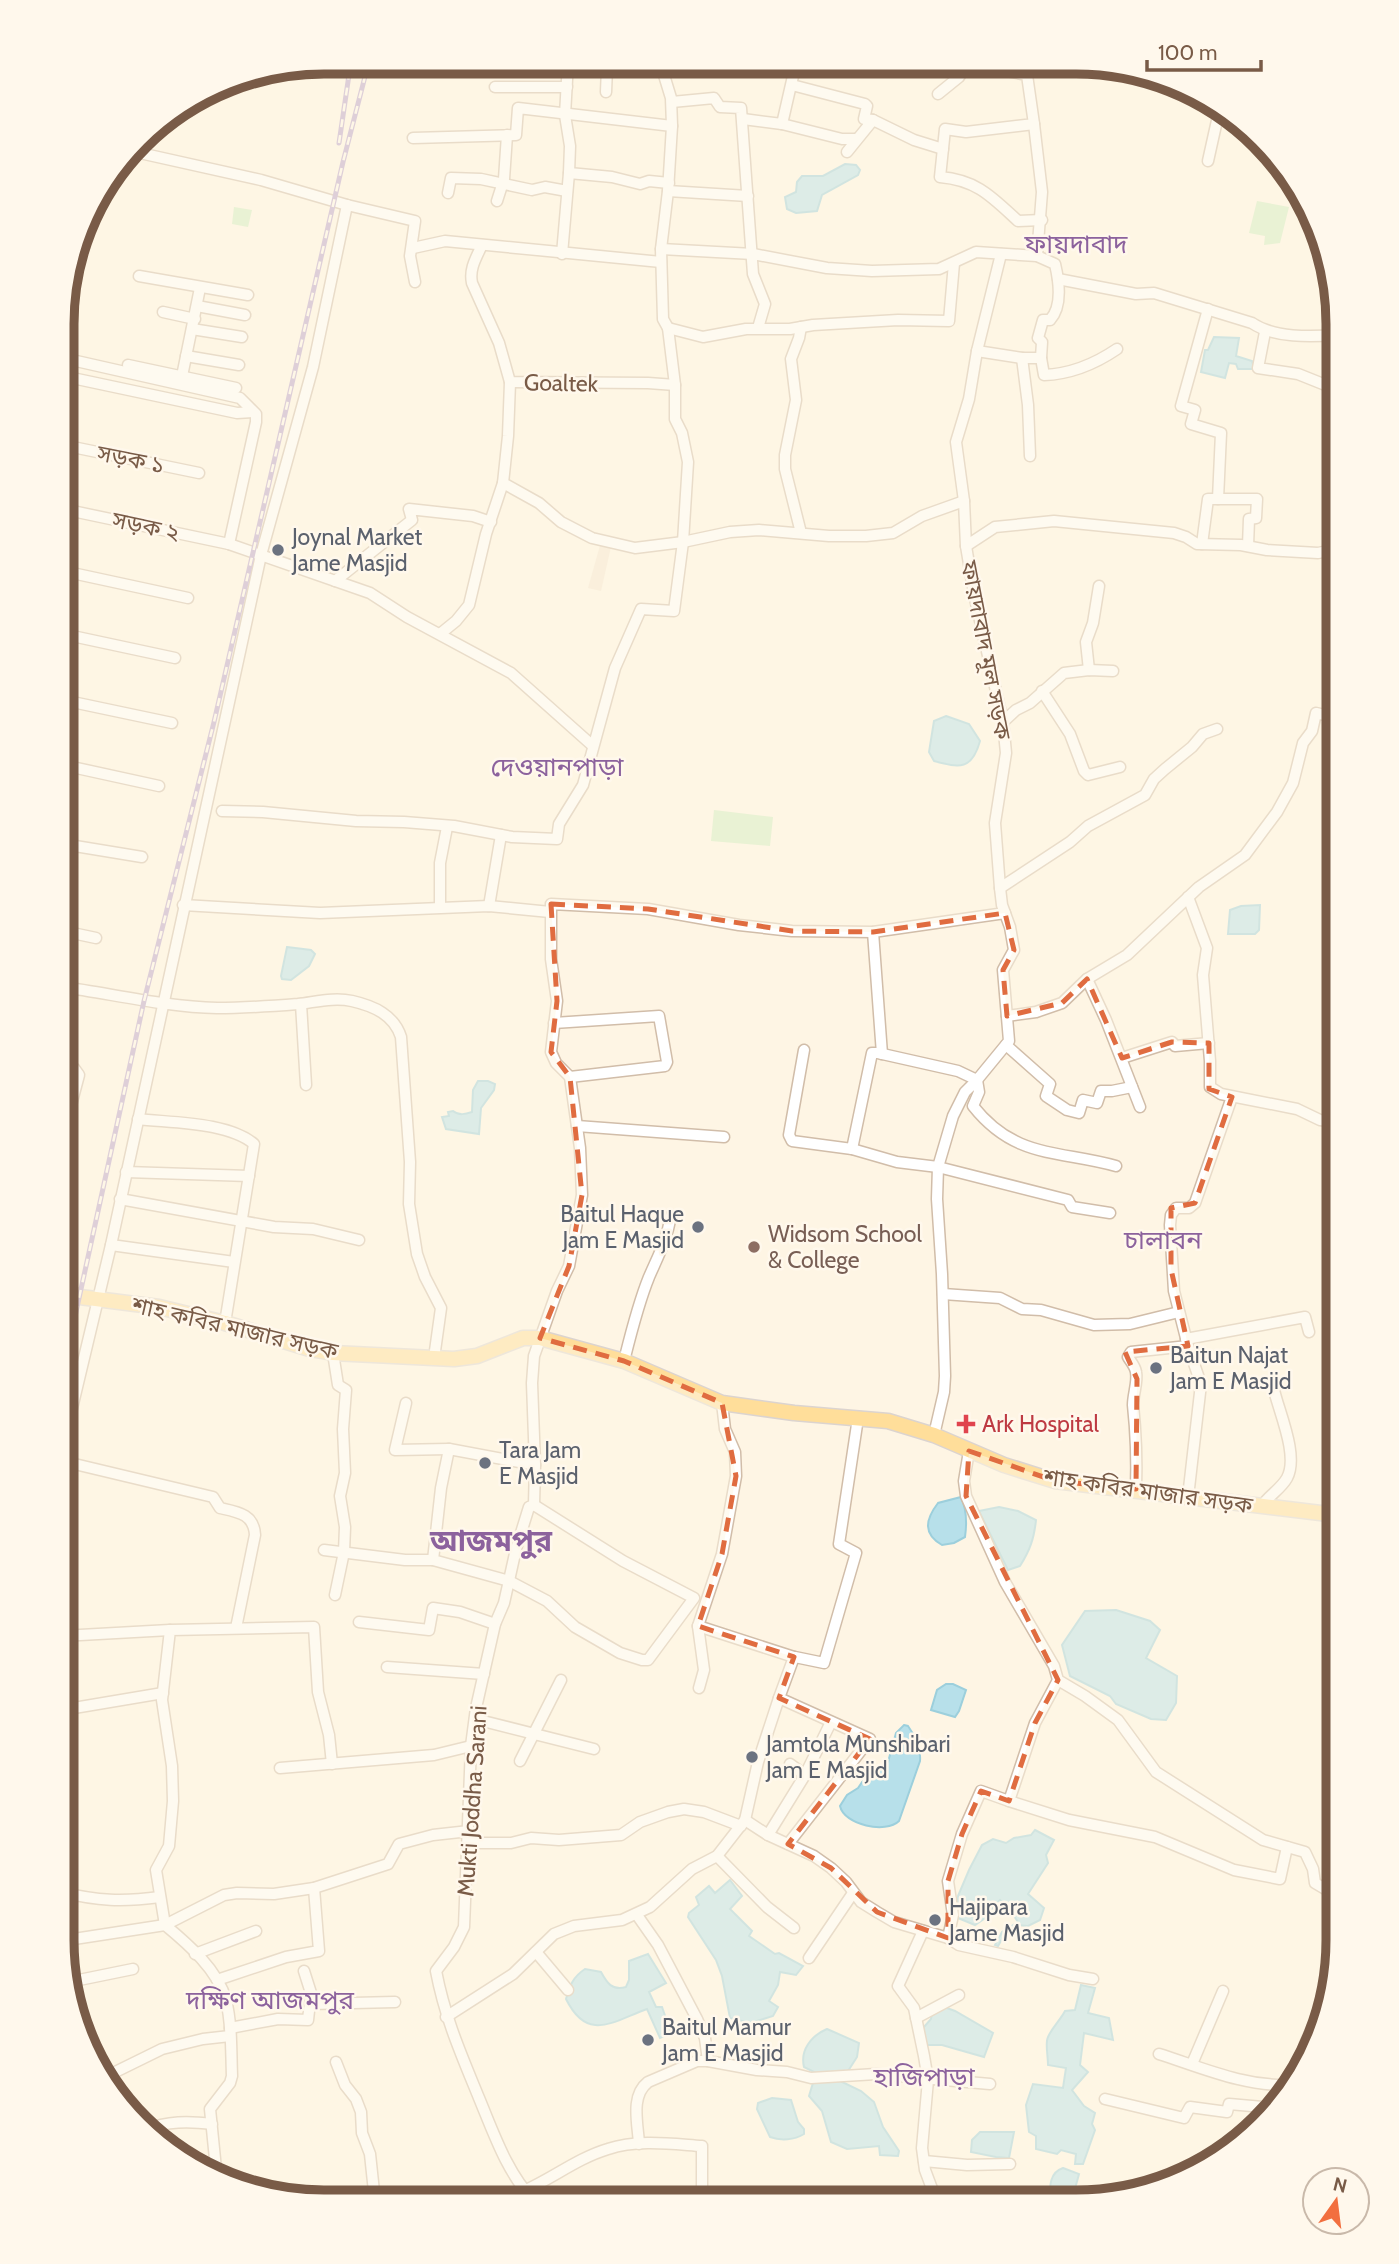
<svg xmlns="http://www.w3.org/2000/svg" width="1399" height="2264" viewBox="0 0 1399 2264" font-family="Cabin,'Noto Sans Bengali',sans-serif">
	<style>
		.residential { fill: #f6e7d2 }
		.park { fill: #d1edc1 }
		.water { fill: #b7e0ea; stroke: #9ccfdc; stroke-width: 2 }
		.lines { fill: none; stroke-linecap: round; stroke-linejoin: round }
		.minor-casing { stroke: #d1bda9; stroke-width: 13 }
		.major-casing { stroke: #dcd4cf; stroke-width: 17 }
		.minor { stroke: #fff; stroke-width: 10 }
		.major { stroke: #ffde9a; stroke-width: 14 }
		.rail-casing { stroke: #b8a1c9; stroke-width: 5 }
		.rail { stroke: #fff8ec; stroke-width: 2.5; stroke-dasharray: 8; stroke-linecap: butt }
		.marked { fill: none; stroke: #e06c40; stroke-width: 5; stroke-dasharray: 14 9; stroke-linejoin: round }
		.worship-dot { fill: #6b7280; stroke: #fff8ec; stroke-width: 2.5 }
		.education-dot { fill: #8d6e63; stroke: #fff8ec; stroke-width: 2.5 }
		.health-dot { fill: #e0444e; stroke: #fff8ec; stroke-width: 2.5 }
		.labels { text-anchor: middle; stroke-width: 5; stroke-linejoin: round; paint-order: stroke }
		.street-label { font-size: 23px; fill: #795b47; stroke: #fff8ec }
		.worship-label { font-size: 23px; fill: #5b616d; stroke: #fff8ec; text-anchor: start }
		.education-label { font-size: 23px; fill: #785e54; stroke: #fff8ec; text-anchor: start }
		.health-label { font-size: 23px; fill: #be3a42; stroke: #fff8ec; text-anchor: start }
		.quarter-label { font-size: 26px; fill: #8c629d; stroke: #fff8ec }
		.district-label { font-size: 30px; font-weight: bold; fill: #8c629d; stroke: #fff8ec }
		.rim { fill: none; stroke: #795b47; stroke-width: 9 }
	</style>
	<rect width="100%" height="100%" fill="#fef5e4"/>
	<!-- residential -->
	<path class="residential" d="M603 535 613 538 601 591 588 588Z"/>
	<!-- park -->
	<g class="park">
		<path d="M1257 201 1289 207 1280 243 1264 245 1265 236 1249 233Z"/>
		<path d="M234 207 252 210 248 227 232 224Z"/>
		<path d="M714 810 773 817 770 846 711 841Z"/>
	</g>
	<!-- water -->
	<g class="water">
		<path d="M845 164 856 165 860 170 858 175 822 195 817 211 796 213 787 209 785 197 796 192 797 182 802 176H823Z"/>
		<path d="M1214 337 1239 338 1236 356 1252 361 1254 369H1238L1236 364 1229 363 1225 378 1201 372 1205 350H1208Z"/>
		<path d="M946 716 969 724 980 741C972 770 960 768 934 761L929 752 934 721Z"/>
		<path d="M1260 905 1259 930 1255 934H1228L1230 910 1241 906Z"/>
		<path d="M287 947 311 950 315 954 309 966 291 980 282 979 281 976Z"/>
		<path d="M478 1081H488L495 1084 494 1090 481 1108 479 1134 446 1129 442 1117 449 1116 448 1112 453 1111C459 1116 466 1114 472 1112L473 1090Z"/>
		<path d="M961 1497C967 1510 967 1523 965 1537L954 1543 942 1545C923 1534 925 1520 938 1503Z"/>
		<path d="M999 1507 1018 1511 1036 1520C1034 1539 1030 1550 1020 1566L1008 1570 979 1511Z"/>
		<path d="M1116 1610 1150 1621 1160 1630 1146 1658 1177 1676 1176 1703 1166 1720 1151 1719 1116 1704 1110 1696 1070 1676 1062 1645 1085 1611Z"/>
		<path d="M946 1684H953L966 1690 959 1711 955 1717 931 1710 937 1690Z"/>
		<path d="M904 1725 908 1726C915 1735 921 1750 920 1761L899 1821C886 1834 844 1825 840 1806L847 1795 858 1788 869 1772 888 1762 896 1733Z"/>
		<path d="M1035 1830 1054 1840 1046 1855 1048 1863 1028 1894 1044 1908 1040 1920 1028 1926 1017 1925 1006 1932 998 1946 995 1945 1002 1932 1018 1922 1010 1910 1000 1900 992 1908 988 1916 975 1925 958 1918V1896L969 1870 982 1845 993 1839 1006 1843 1014 1838 1031 1835Z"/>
		<path d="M730 1880 742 1896 730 1909 752 1931 749 1936 775 1954 779 1953 803 1966 796 1975 780 1972 778 1985 769 2001 778 2007 773 2016 750 2023 730 2018 722 1976 716 1960 688 1917 689 1913 699 1905 696 1897 709 1886 715 1893Z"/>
		<path d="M648 1954 666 1983 649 1992 656 2007H662L671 2033 660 2038 647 2009C613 2021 588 2043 566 1999 570 1985 573 1977 585 1969L601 1972C607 1983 612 1991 626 1987L629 1980V1961Z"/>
		<path d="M1081 1985 1095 1988 1088 2013 1109 2018 1113 2040 1084 2033 1080 2065 1088 2072 1072 2090 1084 2106 1095 2113 1092 2124 1095 2130 1083 2164H1075L1076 2154 1061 2150 1057 2154 1036 2149V2136L1029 2132 1026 2105 1033 2084 1063 2088 1066 2068 1048 2065C1048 2057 1046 2048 1047 2041 1047 2033 1060 2021 1065 2011L1075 2010Z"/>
		<path d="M944 2007 955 2011 993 2033 984 2057 942 2045H925L923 2028 931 2019 932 2013Z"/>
		<path d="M827 2029 859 2043 857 2057 848 2071 818 2074 804 2067C800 2050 811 2036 827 2029Z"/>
		<path d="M836 2079 861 2091 874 2102 883 2127 899 2151 898 2156 880 2155 879 2146 847 2149 831 2142 822 2111 809 2096 813 2083Z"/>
		<path d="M772 2098 791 2100 798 2122 804 2129V2134C794 2140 781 2141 770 2137L757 2109 758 2103Z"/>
		<path d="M980 2132H1014L1009 2158 996 2157 971 2152 972 2140Z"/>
		<path d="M1063 2168 1079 2174 1071 2203H1050C1050 2189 1048 2173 1063 2168Z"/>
	</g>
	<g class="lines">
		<!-- minor casing -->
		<g class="minor-casing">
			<g id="minor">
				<path d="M524 62 568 69 610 68 611 62"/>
				<path d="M966 63 1027 75 1034 124 966 132 945 129 940 177C977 180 992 197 1018 221L1042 220"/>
				<path d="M1083 63C1100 75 1115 69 1134 70"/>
				<path d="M610 68 650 67 661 64"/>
				<path d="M792 85 865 104 867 106 864 119 873 120"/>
				<path d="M495 87H567"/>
				<path d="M606 92 607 68"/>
				<path d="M938 94 959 77 967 64"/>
				<path d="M672 102 714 98 720 107 741 108 753 274 765 304 758 328"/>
				<path d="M743 119 782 124 842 139H857"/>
				<path d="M782 124 796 63"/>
				<path d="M1034 124 1042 192 1037 256"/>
				<path d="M413 138 516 135 518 108 672 126"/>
				<path d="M131 151 261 180 347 205 415 221 410 256 415 282"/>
				<path d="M847 152 873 120 914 140 943 149"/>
				<path d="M1208 161 1220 107"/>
				<path d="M569 173 612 177 640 184 649 181 669 183"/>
				<path d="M668 191 748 196"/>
				<path d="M448 193 451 178 481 179 532 190 545 187 567 191"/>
				<path d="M497 201 504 179 507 135"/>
				<path d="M482 245C476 258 469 269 472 283L499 343 510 382 648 383 675 385"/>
				<path d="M413 248 445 241 661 262"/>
				<path d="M661 249 753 254 827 268 872 271 939 269 976 252 1037 256 1055 264C1059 281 1063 306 1050 320H1043L1038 338 1042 342 1041 358"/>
				<path d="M562 254 569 173 570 146 565 115 568 62"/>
				<path d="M139 276 248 295"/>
				<path d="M1058 279 1136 294 1154 293 1252 323C1274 338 1310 337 1338 335"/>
				<path d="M197 306 245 315"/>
				<path d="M163 312 195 319"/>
				<path d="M668 328 703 337 746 329H790L813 325 898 320 949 321 954 263"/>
				<path d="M192 329 242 337"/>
				<path d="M1265 332 1258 368 1298 374 1338 390"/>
				<path d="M977 351 1022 358H1041L1044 375C1071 374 1095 364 1117 349"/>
				<path d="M186 356 239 365"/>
				<path d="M63 358 240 398 256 414V422L229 544"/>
				<path d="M1022 358 1028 405 1030 456"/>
				<path d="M128 365 236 388"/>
				<path d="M63 376 237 413 253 412"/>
				<path d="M181 381 200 288"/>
				<path d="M1337 424 1338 420"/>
				<path d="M63 445 199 473"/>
				<path d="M503 483 539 503 561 522 592 538 635 548 683 542 730 532 759 530 829 536H866L893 533 922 516 964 501"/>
				<path d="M1218 499H1257L1256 518 1249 519 1248 546"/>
				<path d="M63 509 229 544 370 593 407 617 511 673 593 746"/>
				<path d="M801 533 785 469V455L796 400 791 359 799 338 801 327"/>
				<path d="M1202 544 1208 499H1218L1221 433 1191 424 1195 410 1181 406 1208 309"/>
				<path d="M966 546 995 527 1054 521 1174 533 1186 537 1197 544 1241 545 1267 550 1318 553 1338 549"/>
				<path d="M63 571 188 598"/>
				<path d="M335 581 412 520 409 509 473 516 491 522"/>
				<path d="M63 634 175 658"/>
				<path d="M440 634 456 621 469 605 486 534 503 483 508 436 510 382"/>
				<path d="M1089 670 1086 642 1093 623 1099 586"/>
				<path d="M1042 691 1070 734 1084 771 1088 775 1120 767"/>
				<path d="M63 700 172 723"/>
				<path d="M1003 722 1016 710 1030 703 1064 673 1089 670 1113 671"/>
				<path d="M63 765 159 786"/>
				<path d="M222 811 263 812 356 821 404 822 454 826 512 837 557 839 559 824 583 785 615 668 641 609 674 611 683 542 688 462 682 433 675 419V385L668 328 663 319 661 249 668 191 672 126 671 98 660 62"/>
				<path d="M63 844 142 857"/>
				<path d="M1000 888 1070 842 1088 826 1145 795 1154 779 1165 769 1192 747 1203 734 1217 729"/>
				<path d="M1188 897 1207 948 1203 975 1210 1061V1087L1221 1094 1297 1109 1320 1120 1337 1122"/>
				<path d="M183 905 320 913 489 906 550 912"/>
				<path d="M489 906 501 835"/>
				<path d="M440 907V863L447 827"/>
				<path d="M63 931 96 938"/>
				<path d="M873 932 882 1054"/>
				<path d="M1087 979 1106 1020 1140 1107"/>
				<path d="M63 987C113 994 166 1007 217 1008 244 1008 272 1006 298 1004 316 1002 334 997 352 1001 374 1006 394 1015 401 1037L410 1162 409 1204 417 1254 425 1277 441 1308 434 1358"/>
				<path d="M301 1004 306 1085"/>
				<path d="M1007 1016 1036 1012 1062 1003 1087 979 1127 955 1199 887 1245 855 1277 812 1293 783 1303 743 1312 731 1316 713 1338 718"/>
				<path d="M554 1023 659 1016 667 1062 665 1066 570 1077"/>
				<path d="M1006 1045 1050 1084 1046 1096 1067 1110 1079 1113 1083 1100 1097 1103 1101 1091H1112L1132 1087"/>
				<path d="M804 1050 789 1135 792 1141 852 1149 897 1162 938 1167 1068 1200 1072 1207 1110 1213"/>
				<path d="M1122 1058 1172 1042 1175 1046 1209 1043"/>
				<path d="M977 1080 979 1092 973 1106C1015 1159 1058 1150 1116 1166"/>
				<path d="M138 1119C172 1123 228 1122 254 1144L225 1323"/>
				<path d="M577 1126 724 1137"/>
				<path d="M62 1139 79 1075 74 1068 62 1065"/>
				<path d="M852 1149 872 1053H878L958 1071 977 1080 1009 1041 1003 970 1014 950 1010 927 1002 905 1000 888 995 823 1006 753 1003 722 974 594 966 546 964 501 956 442 969 399 977 351 1001 254"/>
				<path d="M126 1172 249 1176"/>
				<path d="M120 1199 274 1227 313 1229 359 1240"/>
				<path d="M111 1245 234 1262"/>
				<path d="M943 1294 1000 1298 1022 1309 1041 1310 1094 1325 1130 1324 1179 1312"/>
				<path d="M1186 1339 1305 1317 1309 1332"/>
				<path d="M333 1353 338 1385 346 1390 343 1429 345 1473 340 1496 345 1527 344 1552 335 1595"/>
				<path d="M624 1361C631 1333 638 1304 649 1277 659 1254 666 1242 671 1216"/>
				<path d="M406 1403 395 1450 449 1449"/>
				<path d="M934 1435 944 1392 945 1376 942 1274 937 1199 938 1167 953 1116 965 1092 977 1080"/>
				<path d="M62 1450 111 1245 261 555 313 367 347 205"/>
				<path d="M969 1451 964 1481 966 1496 1005 1582 1054 1666 1058 1680 1085 1696 1118 1720 1156 1772 1263 1840 1305 1852 1313 1869 1315 1883 1337 1896"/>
				<path d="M62 1461 213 1497 220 1508C238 1512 254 1514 255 1535L236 1628"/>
				<path d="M1136 1489C1137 1460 1136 1433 1133 1405 1133 1394 1138 1382 1136 1372 1135 1366 1131 1362 1128 1357L1131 1352 1188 1346"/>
				<path d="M1188 1497 1201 1384 1188 1346 1174 1291 1170 1225 1171 1215 1176 1208H1189L1195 1203 1232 1097"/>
				<path d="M534 1505 623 1561 694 1598 648 1660H642L620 1653 575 1627 547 1601 509 1581 433 1560 441 1488 449 1449 535 1465"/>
				<path d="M1261 1507C1268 1496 1281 1489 1287 1478 1299 1456 1279 1412 1274 1390"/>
				<path d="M324 1550 405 1560H433"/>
				<path d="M359 1622 429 1630 433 1608 460 1612 495 1624"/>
				<path d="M698 1626 794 1657 779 1698 870 1739 788 1844"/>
				<path d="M62 1636 170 1630"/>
				<path d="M795 1657 824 1663 856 1553 839 1544 858 1418"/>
				<path d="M387 1667 484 1674"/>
				<path d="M699 1688 704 1670 698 1626 722 1554 736 1476 735 1452 725 1429 722 1403"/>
				<path d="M62 1710 163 1693"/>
				<path d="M475 1719 594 1749"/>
				<path d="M1337 1728 1332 1727 1337 1705"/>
				<path d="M520 1761 561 1680"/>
				<path d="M280 1768 434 1755 471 1746"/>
				<path d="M805 1775 831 1722"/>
				<path d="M1009 1801 1069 1820 1155 1837 1234 1870 1280 1879 1287 1847"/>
				<path d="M745 1820 758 1762 779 1698"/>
				<path d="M768 1835 805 1775 790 1764"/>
				<path d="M468 1843H511L531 1838 559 1840 621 1835 640 1822 668 1812 684 1809 704 1812 741 1826"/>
				<path d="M717 1856 767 1907 794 1928"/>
				<path d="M61 1892C98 1901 122 1902 160 1897"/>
				<path d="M637 1915 658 1945 697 2019 705 2038 708 2061H697L648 2082C630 2096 638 2124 639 2144"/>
				<path d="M923 1931 898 1986 914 2008 924 2056 928 2080 922 2148 925 2170 937 2202"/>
				<path d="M948 1938 959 1945 1013 1957 1069 1975 1093 1979"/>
				<path d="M61 1941 165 1925 224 1895 237 1893 274 1894 314 1888 388 1864 399 1844 433 1835 469 1831"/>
				<path d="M536 1952 568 1990"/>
				<path d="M195 1954 256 1931"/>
				<path d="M809 1958 853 1893"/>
				<path d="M217 1980 286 1957 319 1951 314 1888"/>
				<path d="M70 1984 79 1980 133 1969"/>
				<path d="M311 2004 395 2002"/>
				<path d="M446 2017 513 1974 554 1934 574 1926 622 1920 650 1907 692 1869 717 1856 745 1820 768 1835 814 1856 831 1868 846 1882 861 1902 877 1912 894 1922 948 1938 953 1915 948 1881 962 1834 981 1791 1009 1801 1035 1723 1058 1680"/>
				<path d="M916 2018 959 1995"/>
				<path d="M230 2028 278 2019 308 2020 311 1993 304 1971"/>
				<path d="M1159 2054C1203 2068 1245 2087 1292 2085"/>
				<path d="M708 2061 757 2070 787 2072 811 2078 876 2074 990 2084"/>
				<path d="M336 2062 345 2085 356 2099 361 2112 362 2133 370 2154 375 2201"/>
				<path d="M1192 2064 1223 1991"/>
				<path d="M103 2078 162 2049 203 2039 230 2036"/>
				<path d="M1293 2083 1305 2044 1313 2026 1321 2027"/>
				<path d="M1105 2099 1184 2118 1190 2107 1227 2112 1229 2104 1275 2108"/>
				<path d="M145 2130C168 2121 188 2121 212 2124"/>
				<path d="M924 2161 967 2165 1010 2164"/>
				<path d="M217 2179 210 2109 230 2083 232 2076C231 2051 232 2024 226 2000 218 1970 188 1944 165 1925L156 1870 169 1846 173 1801 172 1766 162 1700 170 1630 314 1627 318 1692 329 1735 332 1764"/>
				<path d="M524 2191C553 2178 578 2158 608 2149 638 2139 672 2144 702 2146V2202"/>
				<path d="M534 2201C507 2173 494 2134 479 2098 461 2054 445 2018 436 1971L454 1947 464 1927 471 1746 476 1708 495 1624 504 1603 516 1549 529 1507 534 1505 535 1465 532 1383 534 1356 557 1291 569 1266 582 1195 580 1148 570 1077 556 1063 551 1052 557 1001 551 959V904L648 909 739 925 792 931 873 932 1005 913"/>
			</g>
		</g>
		<!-- major casing -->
		<g class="major-casing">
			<path id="major" d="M62 1289 80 1297 159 1307 225 1323 310 1349 333 1353 454 1359 477 1356 523 1338H540L624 1361 722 1403 794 1413 888 1421 934 1435 1004 1465 1055 1481 1337 1515"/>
		</g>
		<!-- minor -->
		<use href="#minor" class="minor"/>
		<!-- major -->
		<use href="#major" class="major"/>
		<!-- rail casing -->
		<g class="rail-casing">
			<g id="rail">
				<path d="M339 143 351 61"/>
				<path d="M62 1376 144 1001 214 722 343 162 369 61"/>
			</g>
		</g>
		<!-- rail -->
		<use href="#rail" class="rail"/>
	</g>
	<!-- marked area -->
	<path d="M0 0H1399V2264H0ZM551 904 648 909 792 931 873 932 1005 913 1014 950 1003 970 1007 1016 1062 1003 1087 979 1122 1058 1172 1042 1209 1043V1089L1232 1097 1195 1203 1171 1208V1269L1188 1346 1125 1352 1137 1379 1136 1489 1055 1481 969 1451 966 1496 1058 1680 1035 1723 1009 1801 981 1791 962 1834 948 1881V1938L877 1912 831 1868 788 1844 870 1739 779 1698 794 1657 698 1626 722 1554 736 1476 722 1403 624 1361 540 1338 569 1266 582 1195 570 1077 551 1052 557 1001Z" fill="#fef5e4" fill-opacity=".55" fill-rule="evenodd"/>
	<path class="marked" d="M551 904 648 909 792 931 873 932 1005 913 1014 950 1003 970 1007 1016 1062 1003 1087 979 1122 1058 1172 1042 1209 1043V1089L1232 1097 1195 1203 1171 1208V1269L1188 1346 1125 1352 1137 1379 1136 1489 1055 1481 969 1451 966 1496 1058 1680 1035 1723 1009 1801 981 1791 962 1834 948 1881V1938L877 1912 831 1868 788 1844 870 1739 779 1698 794 1657 698 1626 722 1554 736 1476 722 1403 624 1361 540 1338 569 1266 582 1195 570 1077 551 1052 557 1001Z"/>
	<!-- markers -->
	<g class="worship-dot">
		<circle cx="278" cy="550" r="7"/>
		<circle cx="698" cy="1227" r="7"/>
		<circle cx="1156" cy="1368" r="7"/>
		<circle cx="485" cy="1463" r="7"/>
		<circle cx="752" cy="1757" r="7"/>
		<circle cx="935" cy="1920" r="7"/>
		<circle cx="648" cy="2040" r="7"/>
	</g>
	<circle class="education-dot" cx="754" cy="1247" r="7"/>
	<path class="health-dot" d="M962.5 1413.5h7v7h7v7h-7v7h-7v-7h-7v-7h7z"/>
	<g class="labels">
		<!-- street labels -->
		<g class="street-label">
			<text transform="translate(561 383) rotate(1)" y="8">Goaltek</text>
			<text transform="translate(131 459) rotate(11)" y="8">সড়ক ১</text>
			<text transform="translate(146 526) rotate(12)" y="8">সড়ক ২</text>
			<text transform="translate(986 650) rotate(79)" y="8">ফায়দাবাদ মূল সড়ক</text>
			<text transform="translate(235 1328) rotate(13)" y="8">শাহ কবির মাজার সড়ক</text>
			<text transform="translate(1148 1491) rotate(8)" y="8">শাহ কবির মাজার সড়ক</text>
			<text transform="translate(472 1801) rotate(-86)" y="8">Mukti Joddha Sarani</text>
		</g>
		<!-- worship labels -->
		<g class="worship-label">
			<text x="292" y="545">Joynal Market<tspan x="292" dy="26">Jame Masjid</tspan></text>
			<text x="684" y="1222" text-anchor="end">Baitul Haque<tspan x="684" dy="26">Jam E Masjid</tspan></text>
			<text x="1170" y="1363">Baitun Najat<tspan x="1170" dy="26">Jam E Masjid</tspan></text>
			<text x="499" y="1458">Tara Jam<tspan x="499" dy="26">E Masjid</tspan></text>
			<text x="766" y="1752">Jamtola Munshibari<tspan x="766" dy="26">Jam E Masjid</tspan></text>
			<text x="949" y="1915">Hajipara<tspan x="949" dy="26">Jame Masjid</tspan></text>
			<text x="662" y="2035">Baitul Mamur<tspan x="662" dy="26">Jam E Masjid</tspan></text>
		</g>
		<!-- education labels -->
		<g class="education-label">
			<text x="768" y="1242">Widsom School<tspan x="768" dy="26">&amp; College</tspan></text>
		</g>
		<!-- health labels -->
		<g class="health-label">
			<text x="982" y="1432">Ark Hospital</text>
		</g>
		<!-- quarter labels -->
		<g class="quarter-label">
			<text x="1076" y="253">ফায়দাবাদ</text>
			<text x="557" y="776">দেওয়ানপাড়া</text>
			<text x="1163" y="1249">চালাবন</text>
			<text x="270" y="2009">দক্ষিণ আজমপুর</text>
			<text x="924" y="2086">হাজিপাড়া</text>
		</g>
		<!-- district labels -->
		<g class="district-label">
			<text x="491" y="1551">আজমপুর</text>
		</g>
	</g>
	<!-- crop -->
	<path d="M0 0H1399V2264H0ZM324 74H1076A250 250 0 0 1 1326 324V1940A250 250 0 0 1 1076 2190H324A250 250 0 0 1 74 1940V324A250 250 0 0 1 324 74Z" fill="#fff8ec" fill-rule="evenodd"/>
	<path class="rim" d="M324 74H1076A250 250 0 0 1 1326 324V1940A250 250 0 0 1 1076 2190H324A250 250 0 0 1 74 1940V324A250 250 0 0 1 324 74Z"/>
	<!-- north arrow -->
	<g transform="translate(1336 2201) rotate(14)"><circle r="33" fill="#fff8ec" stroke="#c9b9aa" stroke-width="2"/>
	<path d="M0-5L12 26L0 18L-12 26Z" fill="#f26f3f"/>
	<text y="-10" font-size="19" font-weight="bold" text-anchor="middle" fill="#795b47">N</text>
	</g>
	<!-- scale -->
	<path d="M1147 60v10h114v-10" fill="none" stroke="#795b47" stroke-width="3.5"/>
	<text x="1158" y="60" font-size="21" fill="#795b47" stroke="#fff8ec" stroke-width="5" paint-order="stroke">100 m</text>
</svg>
